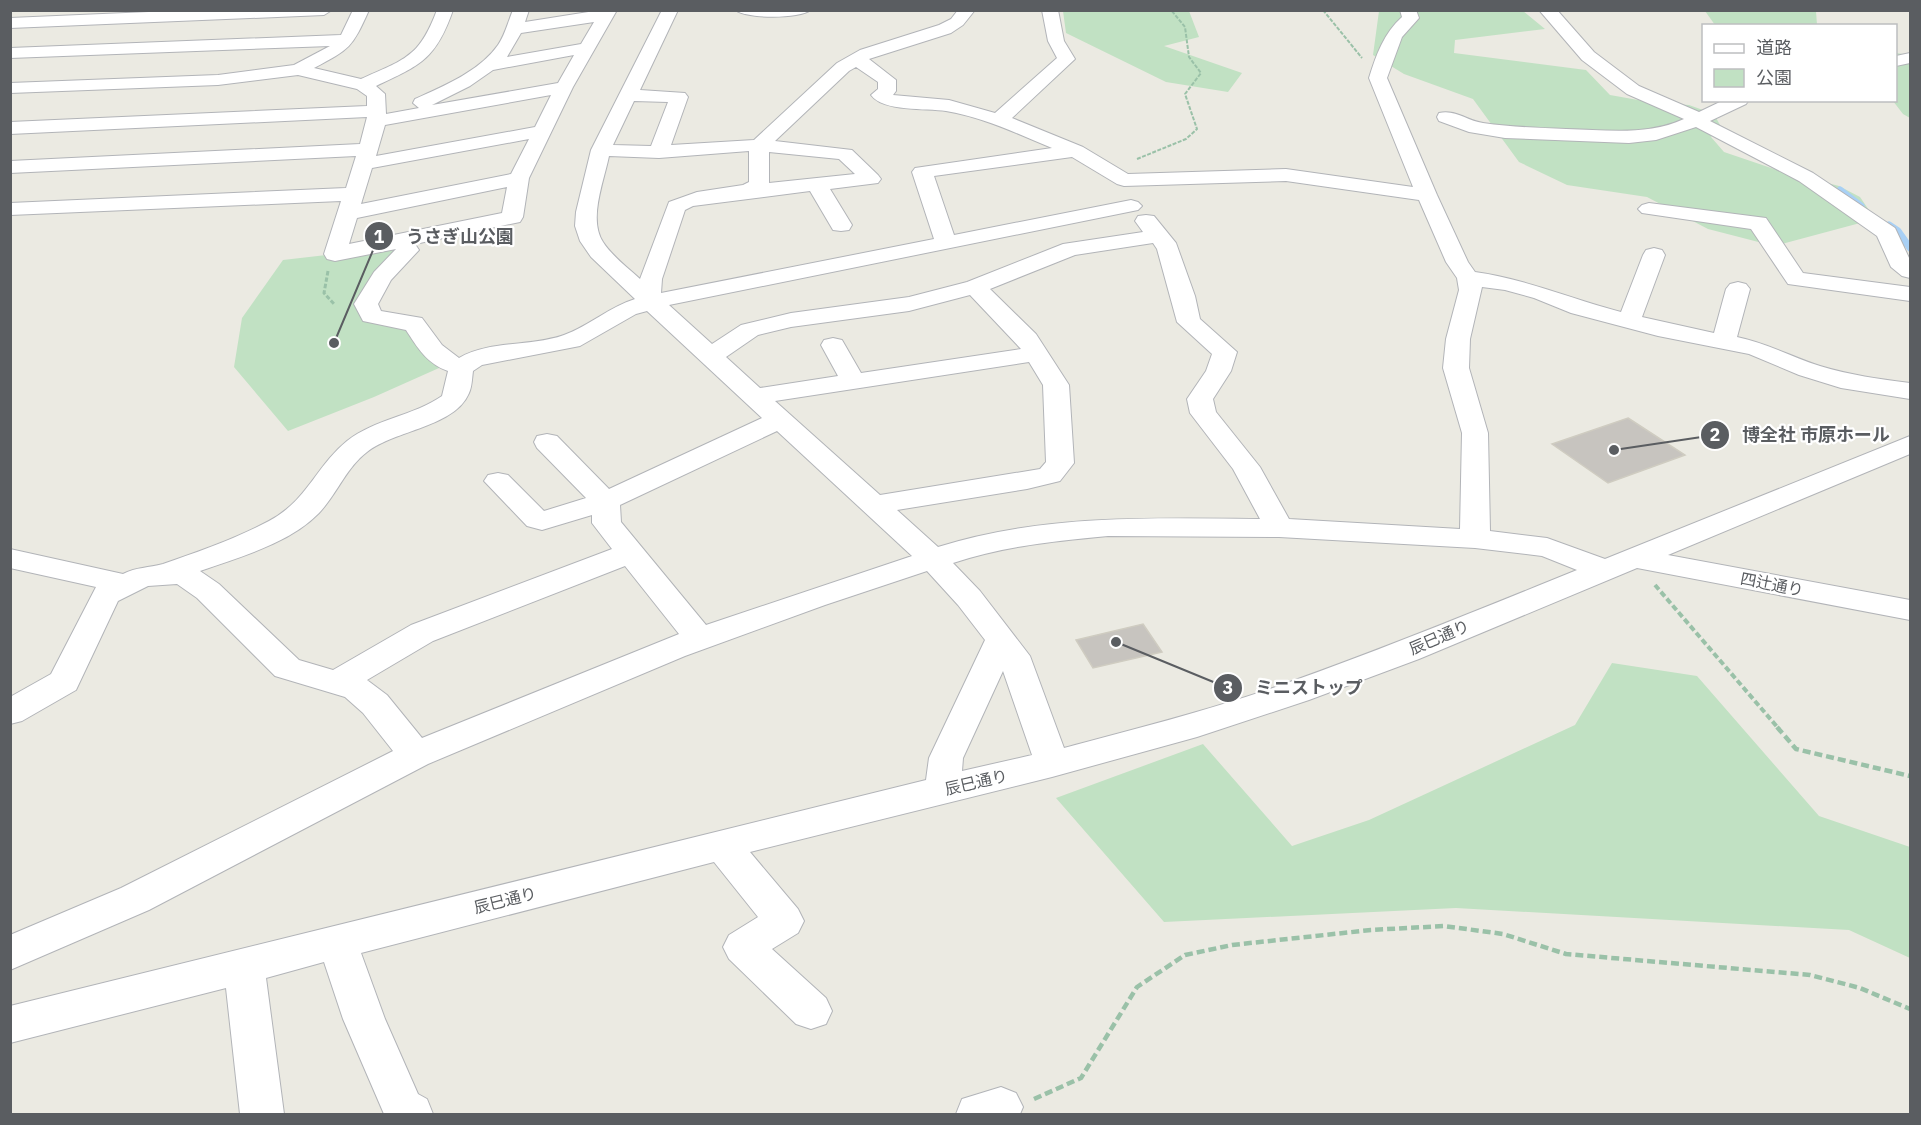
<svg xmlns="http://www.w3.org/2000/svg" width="1921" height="1125" viewBox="0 0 1921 1125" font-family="'IBM Plex Sans','Noto Sans JP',sans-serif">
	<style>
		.green { fill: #c1e1c3 }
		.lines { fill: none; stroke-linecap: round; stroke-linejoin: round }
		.stream { stroke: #a8d0f5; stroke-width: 7 }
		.building { fill: #c7c4bf; stroke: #cfccc1; stroke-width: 1.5 }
		.minor-casing { stroke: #b2b4b8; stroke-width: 2 }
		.path-far3 { stroke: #9ac1a8; stroke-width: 2; stroke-dasharray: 4 1.5; stroke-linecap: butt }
		.path-far2 { stroke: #9ac1a8; stroke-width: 3; stroke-dasharray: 4.5 2; stroke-linecap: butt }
		.path-far1 { stroke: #9ac1a8; stroke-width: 4; stroke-dasharray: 6 3; stroke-linecap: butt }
		.path { stroke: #9ac1a8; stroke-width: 4.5; stroke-dasharray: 8 4; stroke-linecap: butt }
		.minor { fill: #fff; fill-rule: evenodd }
		.labels { text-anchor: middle; stroke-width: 4.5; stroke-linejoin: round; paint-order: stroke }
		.street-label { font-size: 16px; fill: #5a5d61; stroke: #fff }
		.leader { fill: none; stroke: #5a5d61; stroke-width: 2 }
		.callout-dot { fill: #5a5d61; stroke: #fff; stroke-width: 2 }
		.mark-label { font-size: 18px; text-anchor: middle; font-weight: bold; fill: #fff }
		.callout-label { font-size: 18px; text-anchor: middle; font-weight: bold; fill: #5a5d61; stroke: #fff; stroke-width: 4.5; stroke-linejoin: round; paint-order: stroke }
	</style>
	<rect width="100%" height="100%" fill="#ebeae2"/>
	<!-- green -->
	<g class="green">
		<path d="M1063 11H1189L1199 37 1164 46 1242 73 1228 92 1166 82 1066 33Z"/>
		<path d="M1379 11H1523L1545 29 1455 40 1454 53 1586 70 1610 95 1655 103 1689 105 1714 114 1720 125 1711 137 1724 152 1777 170 1839 186 1860 197 1875 219 1774 246 1708 229 1647 197 1567 185 1519 162 1473 99 1404 74 1373 55Z"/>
		<path d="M1705 11H1816L1817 25H1715Z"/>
		<path d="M1896 53 1910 55V118L1903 114 1893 101 1896 100Z"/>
		<path d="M400 240 408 250 366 305 371 316 414 323 448 364 374 397 288 431 234 367 242 318 283 260 335 254Z"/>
		<path d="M1612 663 1697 676 1819 816 1910 847V958L1849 930 1456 908 1164 922 1056 798 1203 744 1292 846 1369 820 1575 725Z"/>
	</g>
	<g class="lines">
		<!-- stream -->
		<g class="stream">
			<path d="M1840 190 1861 206"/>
			<path d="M1889 225 1898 231 1910 248"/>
		</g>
	</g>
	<!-- building -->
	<g class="building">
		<path d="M1628 418 1685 455 1608 483 1552 444Z"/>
		<path d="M1143 624 1162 652 1093 668 1076 640Z"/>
	</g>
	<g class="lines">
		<!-- minor casing -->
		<g class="minor-casing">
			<g id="minor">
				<path d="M195 10H332L324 15 10 28V18Z"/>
				<path d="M353 10H369C352 48 350 49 314 68L361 79C405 59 419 58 437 10H453C436 59 421 65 376 86L385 94 386 114 419 108 413 103 415 99C444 86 480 71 498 45 505 35 508 22 513 10H529L525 22 601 10H617L573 87 529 178 523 217 520 222 415 244 419 250 391 280 378 304 381 311 422 318 442 345 459 358C490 340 531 347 564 335 589 326 609 307 635 299L591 257 580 241 575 226 576 212 591 150 662 10H678L640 90 685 93 688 97 671 145 754 140 837 63 860 50 939 25 951 19 958 10H975L963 25 951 33 869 59 896 80V91L893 95 949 100 995 113 1057 58 1048 41 1042 10H1058L1064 41 1075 59 1012 118 1083 147 1128 174 1286 169 1413 187 1369 78C1376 55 1384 33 1402 17L1400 10H1416L1419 18 1402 37 1387 78 1437 195 1468 262 1475 272C1526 279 1571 299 1621 312L1643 255 1646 250 1654 248 1662 250 1665 255 1642 317 1714 333 1726 289 1730 284 1738 282 1746 284 1750 289 1737 337C1767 343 1792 357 1820 366 1850 375 1879 379 1910 383V399L1841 388 1799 375 1749 354 1658 336 1571 313 1534 298 1505 290 1482 287 1470 339 1469 368 1488 433 1490 531 1547 538 1605 559 1910 436V454L1668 555 1910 600V620L1637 568 1419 659 1309 700 1197 737 1052 777 750 852 798 909 804 921 798 933 772 949 826 998 832 1011 826 1024 811 1029 796 1024 729 959 723 947 729 935 758 917 714 862 361 953 385 1019 418 1094 427 1099 433 1114H384L343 1019 324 962 266 978 284 1114H240L226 988 10 1043V1006L926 780 929 758 985 640 958 605 927 571 825 605 685 656 428 764 149 910 10 970V935L121 888 393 751 363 713 345 697 275 676 197 598 177 584 148 586 118 601 76 690 22 721 10 724V697L51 674 96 587 10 568V549L123 574C136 567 149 568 163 564 198 552 235 539 269 521 308 500 316 466 347 441 375 419 413 416 442 396L448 371C427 364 417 347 406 330L363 321 354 304 374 272 396 249 335 261 327 259 324 254 341 201 10 215V203L346 188 356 156 10 173V161L360 144 367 117 10 134V122L367 106V96L357 89 298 75 218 85 10 93V83L218 75 294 65 330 46 10 58V48L341 35ZM594 22 581 44 507 57 521 33ZM574 55 558 83 432 105 470 86 493 70ZM856 67 878 82V89L871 95C883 112 926 108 946 111 983 117 1018 134 1052 148L915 168 912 172 934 239 661 293 662 279 685 210 693 206 810 191 833 230 841 231 849 230 852 225 830 189 878 183 881 179 878 175 852 150 775 141 849 71ZM551 95 535 127 376 156 385 125ZM634 101 668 102 651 146 613 145ZM529 139 511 174 361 204 372 168ZM749 151V182L743 185 697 192 669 202 640 279C628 268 612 256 603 242 588 219 604 181 609 156L659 158ZM769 152 839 159 855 174 769 183ZM1072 157 1117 184 1124 186 1286 181 1419 200 1446 262 1457 278 1459 290 1446 339 1443 368 1462 433 1460 529 1289 519 1260 467 1216 412 1213 399 1231 371 1237 352 1200 319 1195 296 1176 243 1154 216 1146 215 1138 216 1135 221 1143 232 1063 244 967 282 909 297 791 313 741 325 712 344 669 305 1138 210 1142 206 1138 202 1131 200 954 235 934 176ZM507 187 502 213 349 244 357 218ZM1153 243 1157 249 1177 322 1212 354 1206 371 1187 399 1190 413 1233 469 1260 519C1151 518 1043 514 938 547L897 510 1027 489 1060 481 1074 463 1069 385 1036 334 990 289 1075 255ZM970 295 1021 349 861 373 842 340 833 338 824 340 821 345 838 376 760 388 726 357 758 335 791 327 909 311ZM647 311 762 418 609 489 557 436 547 434 537 436 534 442 537 448 586 498 544 511 508 475 498 473 488 475 484 481 527 526 542 530 592 515V523L612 549 411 625 333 670 299 660 219 584 200 571C239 557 289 544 319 513 337 494 346 468 367 452 395 430 455 427 469 393 472 387 472 378 473 371L482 365 580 346 636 314ZM1029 362 1043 385 1046 462 1040 469 880 495 775 401ZM777 431 912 556 706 625 621 522 620 505ZM1108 536 1279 537 1475 548 1542 556 1577 570C1481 609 1385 648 1287 683 1214 709 1139 728 1064 748L1030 656 980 591 953 563C1004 546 1055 541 1108 536ZM625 566 679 634 422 738 387 695 367 680 433 641ZM1003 671 1032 755 962 771 963 758Z"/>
				<path d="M736 10H810C801 19 745 19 736 10Z"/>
				<path d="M1539 10H1557L1594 52 1639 86 1699 112 1724 100H1749L1746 104 1710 121 1813 173 1895 228 1910 260V278L1902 276 1891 267 1877 236 1799 181 1696 127 1656 140 1629 143 1505 138 1469 132 1439 121 1437 117 1439 113C1455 109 1468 121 1483 123 1511 127 1538 128 1566 129 1606 130 1647 136 1684 119L1627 94 1582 60Z"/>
				<path d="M1910 53V63L1896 66V56Z"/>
				<path d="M1649 203 1766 218 1803 273 1910 287V301L1788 284 1751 229 1642 213 1638 209 1642 205Z"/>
				<path d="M1001 1087 1016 1093 1023 1107 1020 1114H956L962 1099Z"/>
			</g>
		</g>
		<!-- path-far3 -->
		<g class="path-far3">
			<path d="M1323 10 1362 58"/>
			<path d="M1137 159 1186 139 1197 129 1185 94 1201 73 1189 57 1185 27 1171 10"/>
		</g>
		<!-- path-far2 -->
		<path class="path-far2" d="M328 271 324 293 334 304"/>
		<!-- path-far1 -->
		<path class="path-far1" d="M1655 585 1779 729"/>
		<!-- path -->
		<g class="path">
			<path d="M1777 727 1796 749 1910 776"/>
			<path d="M1034 1099 1081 1078 1137 987 1185 955 1232 945 1371 930 1444 926 1503 934 1566 954 1810 975 1860 988 1910 1009"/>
		</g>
		<!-- minor -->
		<use href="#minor" class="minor"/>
	</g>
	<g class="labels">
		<!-- street labels -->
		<g class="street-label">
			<text transform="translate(1772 584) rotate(11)" y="6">四辻通り</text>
			<text transform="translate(1439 637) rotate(-23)" y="6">辰巳通り</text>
			<text transform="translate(976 782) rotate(-13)" y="6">辰巳通り</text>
			<text transform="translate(505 900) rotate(-14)" y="6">辰巳通り</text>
		</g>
	</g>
	<!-- callouts -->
	<path class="leader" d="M334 343L379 236M1614 450L1715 435M1116 642L1228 688"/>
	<g class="callout-dot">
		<circle cx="334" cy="343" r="6"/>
		<circle cx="1614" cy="450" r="6"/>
		<circle cx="1116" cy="642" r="6"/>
		<circle cx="379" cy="236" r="15"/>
		<circle cx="1715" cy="435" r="15"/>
		<circle cx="1228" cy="688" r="15"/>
	</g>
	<g class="mark-label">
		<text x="379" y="243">1</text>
		<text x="1715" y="441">2</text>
		<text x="1228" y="694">3</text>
	</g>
	<g class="callout-label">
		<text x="460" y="243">うさぎ山公園</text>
		<text x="1816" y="441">博全社 市原ホール</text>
		<text x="1309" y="694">ミニストップ</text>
	</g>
	<!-- border -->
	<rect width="1921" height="1125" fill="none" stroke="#5a5d61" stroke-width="24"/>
	<!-- legend -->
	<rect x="1702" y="24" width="195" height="78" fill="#ffffff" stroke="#bdbec0" stroke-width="1.5"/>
	<rect x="1714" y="44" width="30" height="9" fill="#ffffff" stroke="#bdbec0" stroke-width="1.5"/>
	<text x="1756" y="54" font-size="18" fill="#5a5d61">道路</text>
	<rect x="1714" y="69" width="30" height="18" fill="#c1e1c3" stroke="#bdbec0" stroke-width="1.5"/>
	<text x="1756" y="84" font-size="18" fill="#5a5d61">公園</text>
</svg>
